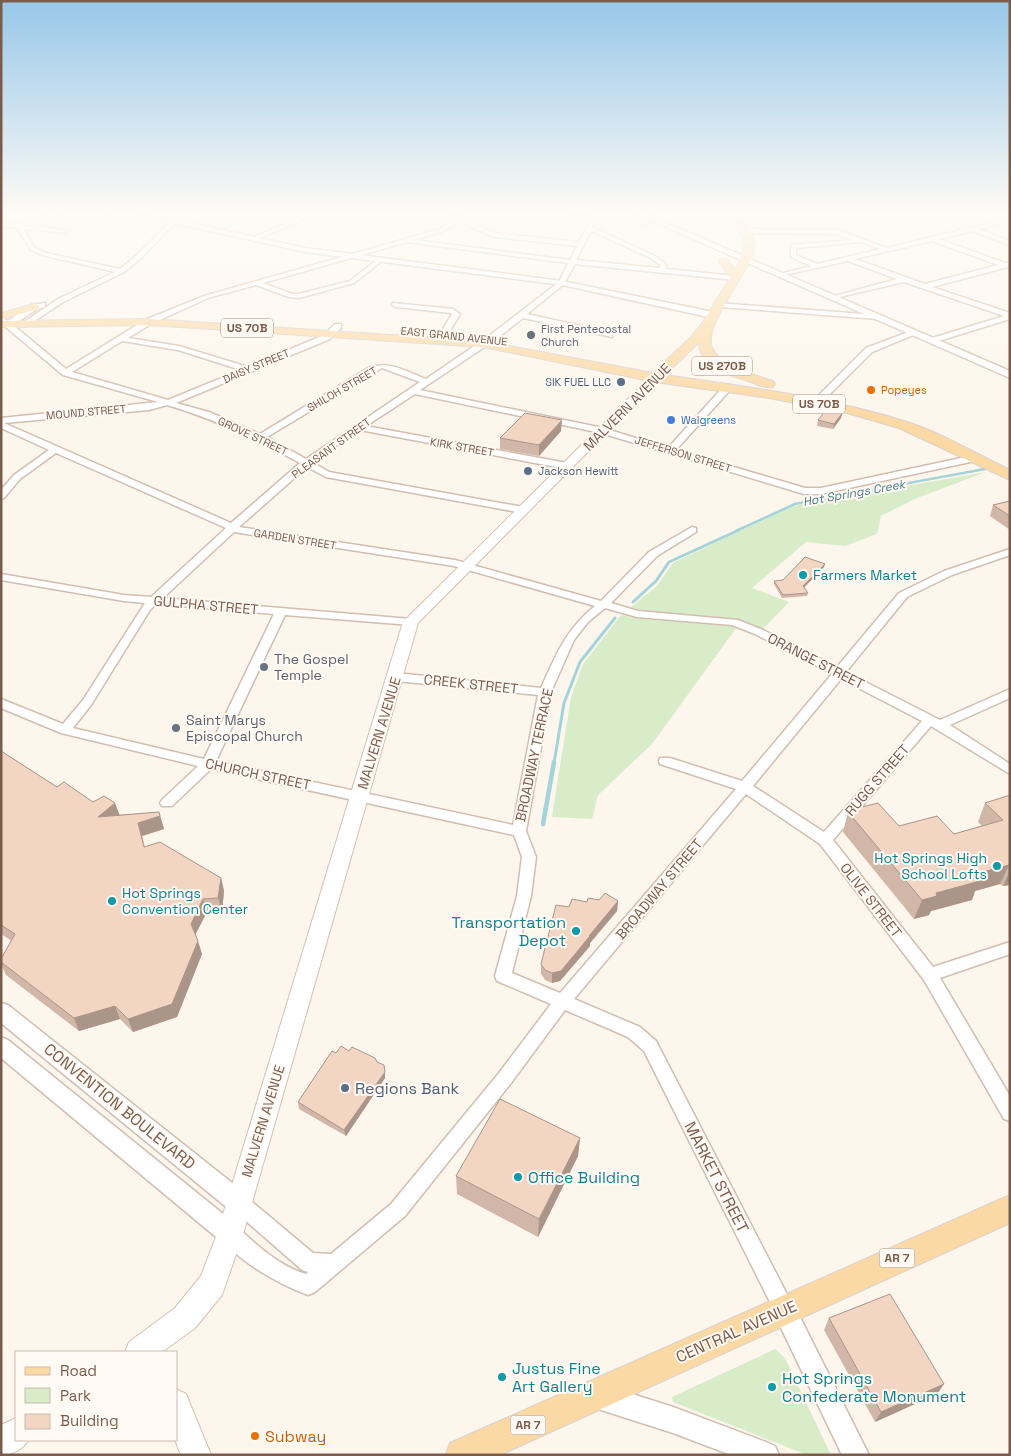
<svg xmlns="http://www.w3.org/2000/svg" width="1011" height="1456" viewBox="0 0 1011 1456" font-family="'Space Grotesk',sans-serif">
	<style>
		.green { fill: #d8ecc9 }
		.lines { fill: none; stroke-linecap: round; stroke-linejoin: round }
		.stream-far2 { stroke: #a5d3da; stroke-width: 2.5 }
		.stream-far1 { stroke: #a5d3da; stroke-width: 3 }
		.stream { stroke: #a5d3da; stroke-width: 4.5 }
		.minor-casing { stroke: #d1beb0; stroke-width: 3 }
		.tertiary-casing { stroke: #d1beb0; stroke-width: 3 }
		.secondary-casing { stroke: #d6c0b0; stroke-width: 2 }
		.primary-casing { stroke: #dad1cd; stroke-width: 2 }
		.minor { fill: #fff; fill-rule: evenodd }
		.tertiary { fill: #fff; fill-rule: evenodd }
		.secondary { fill: #fff; fill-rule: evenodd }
		.primary { fill: #fbd9a5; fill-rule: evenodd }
		.wall { fill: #d1b7a8 }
		.shaded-wall { fill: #aa9588 }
		.building { fill: #f3d5c3; stroke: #aa9588 }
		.worship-dot { fill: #6b7280; stroke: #fffaf3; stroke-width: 2 }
		.service-dot { fill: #5c6f8a; stroke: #fffaf3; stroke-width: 2 }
		.food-dot { fill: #e8710a; stroke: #fffaf3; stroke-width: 2 }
		.shop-dot { fill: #3f7fe0; stroke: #fffaf3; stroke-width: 2 }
		.culture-dot { fill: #0f9aa8; stroke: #fffaf3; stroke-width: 2 }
		.labels { text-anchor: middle; stroke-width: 4; stroke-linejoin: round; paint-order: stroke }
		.far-worship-label { font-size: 11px; fill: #5b616d; stroke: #fffaf3; text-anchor: start }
		.far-street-label { font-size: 11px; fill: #7a5c4d; stroke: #fffaf3 }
		.far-service-label { font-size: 11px; fill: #4e5e75; stroke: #fffaf3; text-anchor: end }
		.far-food-label { font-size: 11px; fill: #c56008; stroke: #fffaf3; text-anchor: start }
		.far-shop-label { font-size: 11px; fill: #366cbe; stroke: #fffaf3; text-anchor: start }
		.shield { fill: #fffaf3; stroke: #a28b7f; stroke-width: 1 }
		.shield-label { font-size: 12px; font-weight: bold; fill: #7a5c4d }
		.far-water-label { font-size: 12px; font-style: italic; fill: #437c86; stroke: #fffaf3 }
		.street-label { font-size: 14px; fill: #7a5c4d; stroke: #fffaf3 }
		.culture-label { font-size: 14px; fill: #0d838f; stroke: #fffaf3; text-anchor: start }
		.worship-label { font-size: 14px; fill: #5b616d; stroke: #fffaf3; text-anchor: start }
		.near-culture-label { font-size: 16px; fill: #0d838f; stroke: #fffaf3; text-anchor: start }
		.near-service-label { font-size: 16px; fill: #4e5e75; stroke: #fffaf3; text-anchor: start }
		.near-street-label { font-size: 16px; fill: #7a5c4d; stroke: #fffaf3 }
		.near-food-label { font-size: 16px; fill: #c56008; stroke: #fffaf3; text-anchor: start }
	</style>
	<rect width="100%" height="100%" fill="#fdf6ec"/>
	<!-- green -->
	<g class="green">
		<path d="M986 472 917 498 881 516 877 534 845 546 806 542 752 588 789 602 762 630 736 619 649 613 631 607 657 586 673 563 786 509 798 505Z"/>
		<path d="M621 615 652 620 701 622 737 627 652 744 598 795 592 819 552 817 571 697 583 664Z"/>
		<path d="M775 1349 785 1358 831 1455H807L673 1402 672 1397Z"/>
	</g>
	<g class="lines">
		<!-- stream-far2 -->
		<path class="stream-far2" d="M736 531 795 504 985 469"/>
		<!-- stream-far1 -->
		<g class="stream-far1">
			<path d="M633 602 656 581 669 562 739 530"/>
			<path d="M554 763 564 703 580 662 615 618"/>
		</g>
		<!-- stream -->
		<path class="stream" d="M543 824 554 762"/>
		<!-- minor casing -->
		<g class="minor-casing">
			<g id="minor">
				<path d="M52 214H61L31 225 69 231 66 233 23 229 35 248 46 253 120 269 136 256 173 219 180 214H187L170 228 140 259 124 272 63 302 27 326H24V322L58 299 115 272 42 255 31 250 17 228 1 226V222L22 224Z"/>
				<path d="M302 214H309L298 222 255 240 250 239 294 220Z"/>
				<path d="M443 214H451L458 217 463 214H470L463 219 495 233 579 242 591 219 572 214 592 216 593 214H599L592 227 655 256 665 263 667 269 735 276 738 278 735 280 575 264 564 284 527 314 612 333V337L523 318 495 340 420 390 603 428 668 448 725 385H731V389L676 450 805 488H821L975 455 980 458 975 461 821 494H804L601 433 415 394 366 426 567 463 572 466 567 469 360 430 312 462 329 472 523 507 528 510 523 513 326 477 307 467 239 527 455 560 601 601 649 552 692 527 696 528V532L657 556 611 603 638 611 738 620 763 630 837 667 899 593 944 571 1010 549V555L952 575 907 597 846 672 940 720 1010 689V698L950 725 1010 764V774L931 726 833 840 933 967 1010 942V954L940 978 1010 1096V1121L1004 1119 924 980 820 844 746 794 574 999 640 1027 656 1041 791 1302 794 1309 791 1316 784 1319 777 1316 644 1051 628 1037 565 1010 511 1083 405 1216 315 1292 308 1295C283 1286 231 1259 221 1234L223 1227 230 1225 237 1227C258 1246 279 1266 306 1274L308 1272 302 1270 231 1208 229 1202 231 1196 238 1193 245 1196 313 1253 331 1254 391 1204 499 1073 551 1004 497 981 495 976 517 896 522 857 514 835 211 769 172 806H162L160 803 162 800 198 766 61 733 1 708V699L63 724 83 700 145 603 124 601 1 580V574L124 595 151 597 226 528 56 453 20 479 4 498 1 499V490L14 475 49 450 1 428V418L158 402 63 375 1 323V317L8 321 31 305 45 303V307L37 309 13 325 66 369 145 320 204 296 440 229 454 220ZM459 222 494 237 577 246 570 260 414 240 444 231ZM591 231 651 258 660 265V268L576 260ZM407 242 568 263 559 282 489 336 426 379C405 371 389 360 368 368L260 434 209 412 176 403 330 339 341 328V324H335L324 335 248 367 179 346 128 338 151 324 208 298 256 285 289 297 299 298 354 283 383 260V258H379L350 281 299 294H292L263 283ZM122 341 178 350 241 370 168 400 72 372ZM382 368 420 382 306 459 267 437ZM167 405C215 419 257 439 300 463L231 523 4 423 149 410ZM234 532 454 566 595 606C566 629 556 655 541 688L396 673 390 677 396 681 538 695 513 825 216 761 285 615 411 625 417 622 411 619 163 598ZM156 604 274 614 204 759 73 728 91 705 150 610ZM605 608 637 617 732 625 755 634 832 674 742 781 670 758H660L659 761 660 764 736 789 560 993 512 973 531 896 536 857 526 831 551 692 574 640 588 622ZM841 679 922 721 824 832 753 786Z"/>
				<path d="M1010 218V222L979 229 1010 241V245L972 231 939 239 1005 263 1010 262 1008 267 932 287 1010 313V319L932 343 928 341 929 339 1004 316 904 282 831 299V297L897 279 848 261 780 276V274L811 266 791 257V245L853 240 837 234 744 233 741 231 744 229 838 230 887 248ZM932 241 998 265 925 284 855 259ZM861 242 880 249 818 264 796 255V248Z"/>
				<path d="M393 303 453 309 460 314 444 341 440 343 436 341 452 314 451 313 396 307 392 305Z"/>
				<path d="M717 303 877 315 881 317 877 319 720 307H717Z"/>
				<path d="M911 331 918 333 872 352 819 405H813V401L866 348Z"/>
			</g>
		</g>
		<!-- tertiary casing -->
		<g class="tertiary-casing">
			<g id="tertiary">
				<path d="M109 214H132L173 219 305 248 562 281 713 312 717 315 713 318 562 285 305 252 173 223 113 216Z"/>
				<path d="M622 214H632L651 224 644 226Z"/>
				<path d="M636 214H646L1010 371V378Z"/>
				<path d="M1 1003 8 1005 246 1194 249 1202 246 1210 238 1213 230 1210 1 1023Z"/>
				<path d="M1 1037 8 1040 238 1226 241 1234 238 1242 230 1245 222 1242 1 1058Z"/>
				<path d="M784 1297 792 1301 869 1455H842L772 1309 776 1301Z"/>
				<path d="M598 1383 673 1407 766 1442 775 1446 779 1455H731L673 1433 598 1409 589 1405 585 1396 589 1387Z"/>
			</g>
		</g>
		<!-- secondary casing -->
		<g class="secondary-casing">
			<g id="secondary">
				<path d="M655 375 661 378 659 380 418 623 243 1234 222 1295 195 1328 162 1352H125L129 1342 175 1308 201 1276 217 1234 403 622 651 376Z"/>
				<path d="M176 1389 186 1394 211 1455H181L175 1440Z"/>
				<path d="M16 1418V1440H28C24 1449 11 1455 1 1455V1425Z"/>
			</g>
		</g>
		<!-- primary casing -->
		<g class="primary-casing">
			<g id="primary">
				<path d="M732 214H740C744 222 752 233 754 242 756 253 748 264 743 273 704 340 686 355 773 381L775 384 773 387C766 388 758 385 751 382 731 376 699 367 699 342L665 375C746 387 828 397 907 422 942 433 976 454 1010 470V480L899 428 847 413 769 398 655 382 483 347 148 325 1 327V321L148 319 483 341 653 373 691 337 703 322 730 278 719 261 721 259H727L735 270C750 244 743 239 732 214Z"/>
				<path d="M34 304 38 305 39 307 38 309 1 319V313Z"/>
				<path d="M1010 1195V1223L500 1455H446L450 1443Z"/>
			</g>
		</g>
		<!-- minor -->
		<use href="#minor" class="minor"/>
		<!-- tertiary -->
		<use href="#tertiary" class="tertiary"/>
		<!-- secondary -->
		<use href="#secondary" class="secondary"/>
		<!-- primary -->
		<use href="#primary" class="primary"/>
	</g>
	<!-- wall -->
	<g class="wall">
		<path d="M841 418 833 429 817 426 818 420Z"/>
		<path d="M561 431 539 456 500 449V438Z"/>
		<path d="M1010 501V530L990 516 993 505Z"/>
		<path d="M824 567 804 588 808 593 807 596 782 598 774 584V581L783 580Z"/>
		<path d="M1 751 57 787 93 802 119 815 159 812 164 829 142 836 144 847 221 878 224 891 222 912H207L195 935 202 954 177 1017 133 1032 120 1019 79 1031 6 975 1 964V959L12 941 1 934Z"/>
		<path d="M1010 795V885L1003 886 1000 884 975 891 972 900 931 911 929 915 914 919 843 832 848 812 899 826 954 834 982 826 978 822 985 803Z"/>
		<path d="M599 900 618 901 617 911 590 943V946L560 981 552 983 545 980 541 974V964L569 907 587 902Z"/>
		<path d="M349 1051 384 1065 385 1078 346 1136 299 1109 298 1102 336 1053Z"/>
		<path d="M580 1138 578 1156 538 1237 457 1194 456 1176Z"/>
		<path d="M829 1318 944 1384 937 1394 875 1422 824 1330Z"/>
	</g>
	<!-- shaded-wall -->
	<g class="shaded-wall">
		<path d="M843 412 841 418 833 429 834 424Z"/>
		<path d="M562 420 561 431 539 456V445Z"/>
		<path d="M825 564 824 567 802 589 803 586Z"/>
		<path d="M115 803 120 816 98 817Z"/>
		<path d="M159 812 164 829 142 836 148 860 138 823Z"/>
		<path d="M1009 865 1000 884 975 891 972 900 931 911 929 915 914 919 922 900 975 874Z"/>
		<path d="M1010 870V885L1003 886Z"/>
		<path d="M221 878 224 891 222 912 218 898Z"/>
		<path d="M203 899 207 912 194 937 191 924Z"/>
		<path d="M618 901 617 911 590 943V946L560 981 552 983V973L589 936Z"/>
		<path d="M198 941 202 954 177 1017 133 1032 128 1019Z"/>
		<path d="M115 1006 120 1019 79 1031 74 1018Z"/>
		<path d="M385 1072V1078L346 1136 344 1130Z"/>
		<path d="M580 1138 578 1156 538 1237 539 1219Z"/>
		<path d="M944 1384 937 1394 875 1422 881 1412Z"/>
	</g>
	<!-- building -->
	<g class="building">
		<path d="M827 409 843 412 834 424 818 420Z"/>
		<path d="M525 413 562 420 539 445 500 438Z"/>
		<path d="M1010 501V516L993 505Z"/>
		<path d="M805 557 825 564 803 586 808 593 783 595 774 581 783 580Z"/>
		<path d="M1 751 57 787 64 782 93 802 104 796 115 803 98 817 159 812 160 816 138 823 144 847 160 842 221 878 218 898 203 899 191 924 198 941 172 1004 128 1019 115 1006 74 1018 1 962V959L15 934 1 925Z"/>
		<path d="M1010 795V866L1009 865 975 874 980 881 936 893 937 896 922 900 848 812 850 810 878 803 899 826 937 816 954 834 1003 820 985 803Z"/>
		<path d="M605 893 618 901 589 936H590L561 971 552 973 545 970 541 964 556 905 569 907 572 899 587 902 588 898 599 900Z"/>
		<path d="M341 1046 349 1051 352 1047 375 1058 377 1062 384 1065 385 1072 344 1130 298 1102 332 1051 336 1053Z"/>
		<path d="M500 1099 580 1138 539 1219 456 1176Z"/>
		<path d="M890 1294 944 1384 881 1412 829 1318Z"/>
	</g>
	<!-- sky -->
	<linearGradient id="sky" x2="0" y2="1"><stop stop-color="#97c7e8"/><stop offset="0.51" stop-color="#fefbf6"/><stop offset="1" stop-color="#fefbf6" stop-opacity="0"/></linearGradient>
	<rect width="1011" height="418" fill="url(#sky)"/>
	<!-- markers -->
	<g class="worship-dot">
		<circle cx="531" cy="335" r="5"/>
		<circle cx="264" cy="667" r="5"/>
		<circle cx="176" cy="728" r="5"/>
	</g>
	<g class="service-dot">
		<circle cx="621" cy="382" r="5"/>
		<circle cx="528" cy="471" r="5"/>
		<circle cx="345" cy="1088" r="5"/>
	</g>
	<g class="food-dot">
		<circle cx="871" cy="390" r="5"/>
		<circle cx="255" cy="1436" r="5"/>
	</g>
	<circle class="shop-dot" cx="671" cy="420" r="5"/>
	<g class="culture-dot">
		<circle cx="803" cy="575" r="5"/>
		<circle cx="997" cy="866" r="5"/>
		<circle cx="112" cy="901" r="5"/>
		<circle cx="576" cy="931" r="5"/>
		<circle cx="518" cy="1177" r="5"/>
		<circle cx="502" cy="1377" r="5"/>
		<circle cx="772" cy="1387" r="5"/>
	</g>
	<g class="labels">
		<!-- far-worship labels -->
		<g class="far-worship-label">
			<text x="541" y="333">First Pentecostal<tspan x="541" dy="13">Church</tspan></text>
		</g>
		<!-- far-street labels -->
		<g class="far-street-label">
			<text transform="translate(454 336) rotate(6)" y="4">EAST GRAND AVENUE</text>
			<text transform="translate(256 366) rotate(-23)" y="4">DAISY STREET</text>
			<text transform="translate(342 389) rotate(-30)" y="4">SHILOH STREET</text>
			<text transform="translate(86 412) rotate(-5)" y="4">MOUND STREET</text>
			<text transform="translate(253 436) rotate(25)" y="4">GROVE STREET</text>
			<text transform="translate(462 447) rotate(10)" y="4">KIRK STREET</text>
			<text transform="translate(331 448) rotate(-36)" y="4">PLEASANT STREET</text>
			<text transform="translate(683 454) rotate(17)" y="4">JEFFERSON STREET</text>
			<text transform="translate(295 539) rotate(9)" y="4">GARDEN STREET</text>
		</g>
		<!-- far-service labels -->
		<g class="far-service-label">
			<text x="611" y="386">SIK FUEL LLC</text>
			<text x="538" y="475" text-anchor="start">Jackson Hewitt</text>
		</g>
		<!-- far-food labels -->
		<g class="far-food-label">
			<text x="881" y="394">Popeyes</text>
		</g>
		<!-- far-shop labels -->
		<g class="far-shop-label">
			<text x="681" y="424">Walgreens</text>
		</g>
		<!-- shield labels -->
		<g class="shield">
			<rect x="221" y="318.5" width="52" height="19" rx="4"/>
			<rect x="692" y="356.5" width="60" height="19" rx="4"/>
			<rect x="793" y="394.5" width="52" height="19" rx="4"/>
			<rect x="879.5" y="1248.5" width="35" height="19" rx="4"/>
			<rect x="510.5" y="1415.5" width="35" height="19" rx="4"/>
		</g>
		<g class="shield-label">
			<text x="247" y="332">US 70B</text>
			<text x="722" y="370">US 270B</text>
			<text x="819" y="408">US 70B</text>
			<text x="897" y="1262">AR 7</text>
			<text x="528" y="1429">AR 7</text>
		</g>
		<!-- far-water labels -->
		<g class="far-water-label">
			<text transform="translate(854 493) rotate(-10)" y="4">Hot Springs Creek</text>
		</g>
		<!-- street labels -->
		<g class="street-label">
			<text transform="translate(627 407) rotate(-45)" y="5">MALVERN AVENUE</text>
			<text transform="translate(206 605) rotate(5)" y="5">GULPHA STREET</text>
			<text transform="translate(816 661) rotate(27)" y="5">ORANGE STREET</text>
			<text transform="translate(471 684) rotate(6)" y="5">CREEK STREET</text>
			<text transform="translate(379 733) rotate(-73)" y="5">MALVERN AVENUE</text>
			<text transform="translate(534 755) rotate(-78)" y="5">BROADWAY TERRACE</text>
			<text transform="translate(258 774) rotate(12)" y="5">CHURCH STREET</text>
			<text transform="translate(877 780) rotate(-49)" y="5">RUGG STREET</text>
			<text transform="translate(659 889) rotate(-50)" y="5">BROADWAY STREET</text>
			<text transform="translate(871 900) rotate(52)" y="5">OLIVE STREET</text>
			<text transform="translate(263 1121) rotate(-73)" y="5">MALVERN AVENUE</text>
		</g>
		<!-- culture labels -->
		<g class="culture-label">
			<text x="813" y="580">Farmers Market</text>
			<text x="987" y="863" text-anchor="end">Hot Springs High<tspan x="987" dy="16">School Lofts</tspan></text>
			<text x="122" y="898">Hot Springs<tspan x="122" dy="16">Convention Center</tspan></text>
		</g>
		<!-- worship labels -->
		<g class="worship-label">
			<text x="274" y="664">The Gospel<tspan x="274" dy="16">Temple</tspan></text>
			<text x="186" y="725">Saint Marys<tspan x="186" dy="16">Episcopal Church</tspan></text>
		</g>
		<!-- near-culture labels -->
		<g class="near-culture-label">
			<text x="566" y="928" text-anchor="end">Transportation<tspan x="566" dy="18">Depot</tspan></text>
			<text x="528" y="1183">Office Building</text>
			<text x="512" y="1374">Justus Fine<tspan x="512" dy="18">Art Gallery</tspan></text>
			<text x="782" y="1384">Hot Springs<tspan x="782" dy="18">Confederate Monument</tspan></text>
		</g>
		<!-- near-service labels -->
		<g class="near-service-label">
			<text x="355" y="1094">Regions Bank</text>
		</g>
		<!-- near-street labels -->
		<g class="near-street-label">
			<text transform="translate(120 1106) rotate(39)" y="6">CONVENTION BOULEVARD</text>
			<text transform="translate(717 1177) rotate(63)" y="6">MARKET STREET</text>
			<text transform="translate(736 1331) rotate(-24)" y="6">CENTRAL AVENUE</text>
		</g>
		<!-- near-food labels -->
		<g class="near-food-label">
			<text x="265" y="1442">Subway</text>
		</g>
	</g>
	<!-- border -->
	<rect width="1011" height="1456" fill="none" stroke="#7a5c4d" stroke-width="5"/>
	<!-- legend -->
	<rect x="15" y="1351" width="162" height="90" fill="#fffaf3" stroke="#cabbb1"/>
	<rect x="25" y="1367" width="25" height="8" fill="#fbd9a5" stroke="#cabbb1"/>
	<text x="60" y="1376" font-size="15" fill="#7a5c4d">Road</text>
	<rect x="25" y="1388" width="25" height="15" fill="#d8ecc9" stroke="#cabbb1"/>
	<text x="60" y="1401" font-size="15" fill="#7a5c4d">Park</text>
	<rect x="25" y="1414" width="25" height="15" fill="#f3d5c3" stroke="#cabbb1"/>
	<text x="60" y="1426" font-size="15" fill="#7a5c4d">Building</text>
</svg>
